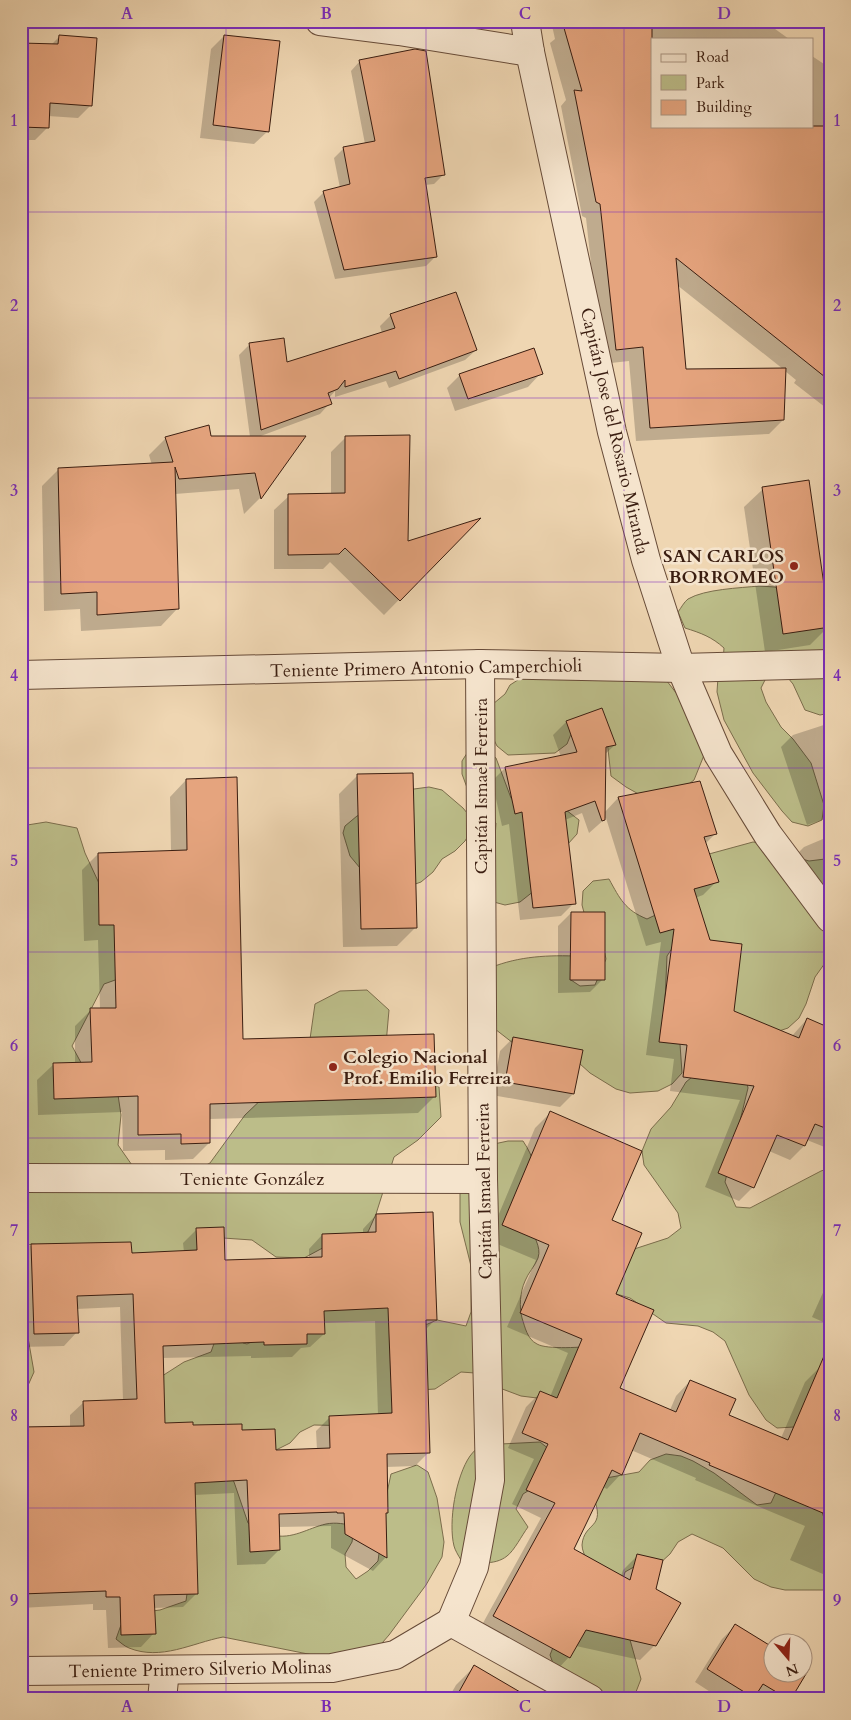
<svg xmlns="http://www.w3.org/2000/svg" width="851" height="1720" viewBox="0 0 851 1720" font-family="Cardo,serif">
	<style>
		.green { fill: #bcbd89; stroke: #7b6d4c }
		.shadow { fill: #0003; fill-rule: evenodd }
		.building { fill: #e5a47e; stroke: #3a1d10; fill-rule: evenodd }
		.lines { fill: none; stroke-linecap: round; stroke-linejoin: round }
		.minor-casing { stroke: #674b38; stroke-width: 30 }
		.minor { stroke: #f5e4cd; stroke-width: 28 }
		.grid { fill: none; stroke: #7b2cbf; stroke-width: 1; stroke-opacity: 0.55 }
		.poi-dot { fill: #8f2418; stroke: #f5e4cd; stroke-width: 2 }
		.labels { text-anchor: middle; stroke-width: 5; stroke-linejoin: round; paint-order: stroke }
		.street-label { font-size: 18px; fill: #3a1d10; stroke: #f5e4cd }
		.poi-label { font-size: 18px; font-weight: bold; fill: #3a1d10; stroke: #f5e4cd; text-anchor: end }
		.neatline { fill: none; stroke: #7b2cbf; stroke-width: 2 }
		.grid-label { font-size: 16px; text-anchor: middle; font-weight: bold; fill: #7b2cbf }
	</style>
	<rect width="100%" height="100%" fill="#efd6b2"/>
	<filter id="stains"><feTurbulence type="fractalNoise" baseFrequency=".004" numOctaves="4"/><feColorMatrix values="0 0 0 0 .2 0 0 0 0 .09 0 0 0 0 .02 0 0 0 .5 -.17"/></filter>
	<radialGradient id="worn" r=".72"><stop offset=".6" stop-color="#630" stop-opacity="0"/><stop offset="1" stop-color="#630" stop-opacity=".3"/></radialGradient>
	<!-- green -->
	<g class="green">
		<path d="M759 586 775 587 802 602 816 597 830 588V713L820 715 805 710 793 684 783 672 768 674 761 688 766 702 781 727 793 739 811 763 824 805 822 820 808 826 792 822 782 811 753 773 724 720 717 692 718 677 723 662 724 648C712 637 701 633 685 628L678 612C681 608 684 602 688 599 705 589 740 588 759 586Z"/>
		<path d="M524 676H663L711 738 694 780 681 790 651 801 626 787 611 776 607 740 573 729 567 744 555 753 508 755 497 746 490 732 493 704 505 694 510 685Z"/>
		<path d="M471 747 484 749 496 758 511 798 520 809 566 810 579 820 577 834 567 845 544 883 520 902 505 905 479 898 471 856 495 838 496 823 473 804 462 774V761Z"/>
		<path d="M429 787 442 790 463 808 472 819 473 827 465 841 455 851 442 859 433 872 421 882 404 888 365 874 350 856 343 833 345 826 357 816 372 810 390 795 414 789Z"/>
		<path d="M46 822 77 828 85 853 110 907 132 974 104 984 72 1046 85 1070 118 1095 121 1115 118 1145 134 1168 184 1177 210 1163 245 1115 266 1095 307 1060 315 1004 340 991 367 990 389 1010 384 1067 439 1087 441 1117 418 1140 394 1157 376 1214 368 1232 330 1244 304 1258 276 1257 252 1240 223 1238 197 1250 160 1260 132 1253 31 1244 21 1249V826Z"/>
		<path d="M753 842 769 844 782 853 809 861 825 859 830 860V961L825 963 815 977 806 1004 799 1018 788 1028 773 1033 742 1025 675 944 667 956 665 1002 680 1044 682 1073 672 1084 658 1091 630 1093 616 1089 590 1073 579 1063 513 1043 486 1022 485 970C514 957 543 955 574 956L578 968 571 980 580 986 595 985 606 959 603 945 586 920 582 905 583 891 593 881 609 879C620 899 625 910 647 919L685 901 694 889 701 868 709 854Z"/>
		<path d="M697 1073 745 1074 748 1088 725 1182 736 1207 750 1208 821 1171 830 1168V1410L794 1427 777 1428 766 1420 749 1395 725 1341 713 1332 698 1326 666 1323 630 1298 613 1293 625 1252 668 1238 681 1228 678 1213 644 1165 642 1151 651 1129 671 1107 686 1082Z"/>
		<path d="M508 1141H523C546 1175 529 1190 531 1225 532 1236 542 1246 538 1258 535 1266 528 1273 525 1281 520 1292 519 1307 522 1318 525 1327 527 1339 537 1344 547 1350 584 1347 597 1346L606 1374 553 1400 521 1396 489 1384 475 1373 461 1372 435 1389 420 1390 423 1326 437 1320 466 1326 471 1312V1266L460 1222V1191L462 1176 470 1163 494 1144Z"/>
		<path d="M398 1290 402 1370 392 1413 363 1426 314 1425 300 1432 290 1443 276 1450 167 1429 141 1400 159 1378 184 1362 211 1352 216 1338 240 1329 243 1343 247 1344 272 1332 292 1310Z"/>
		<path d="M21 1330 27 1332 34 1372 21 1401Z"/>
		<path d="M540 1442 568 1464 606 1478 639 1472 650 1460 666 1454 681 1456 693 1461 714 1473 757 1505 771 1503 777 1490 820 1506 825 1521 830 1526V1590H785L771 1587 754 1579 723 1548 692 1534 678 1542 670 1554 659 1564H639L625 1572 621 1587 623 1615 641 1679 634 1697 627 1699H593L555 1669 550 1655 587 1561C585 1556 582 1550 582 1545 584 1521 607 1530 593 1496L536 1486 523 1494 516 1509 528 1527C522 1535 514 1551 507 1556 495 1566 474 1563 461 1560 458 1555 455 1550 454 1546 448 1522 456 1476 470 1456 473 1452 477 1448 481 1445Z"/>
		<path d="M219 1457 234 1482 248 1523C255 1527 264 1533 272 1535 292 1540 308 1528 326 1524 336 1522 345 1524 354 1526L352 1542 345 1554 346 1567 356 1579 368 1571 378 1561 384 1517 385 1502 391 1474 417 1465 428 1472 437 1498 444 1542 442 1557 426 1585 389 1635 376 1650 343 1661 223 1637C192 1643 161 1661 129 1648 124 1646 120 1642 116 1639L121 1625 145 1612 160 1610 186 1601 194 1543 21 1483Z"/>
	</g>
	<!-- shadow -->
	<g class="shadow">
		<path d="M551 21H764L789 39H652V126H812V56L830 68V411L794 383 796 380 785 371 783 420 769 434 636 441 629 361 602 364 586 218 582 216 561 106 566 100 550 43 555 39ZM677 285 783 369 685 370Z"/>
		<path d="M224 36 268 131 254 144 200 138 211 49Z"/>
		<path d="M59 37 91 105 78 118 48 116V127L35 140H21V44L51 45Z"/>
		<path d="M360 61 443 175 434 184 425 185 435 257 426 266 335 279 314 202 323 193 340 188 334 158 343 149 365 144 351 71Z"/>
		<path d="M455 293 476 350 465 360 389 388 386 381 335 397V391L329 398 330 403 320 414 258 437H303L260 498 244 514 239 489 175 494 177 609 161 626 81 631 80 609 44 611 42 486 59 469 152 465 149 455 166 438 250 437 239 355 250 344 286 364 382 333 380 326 391 315Z"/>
		<path d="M541 373 528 387 455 411 447 388 460 375Z"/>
		<path d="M346 437 407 542 476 521 384 615 330 562 323 569H274V510L289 496 331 495V452Z"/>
		<path d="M763 489 829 626 810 645 765 652 744 507Z"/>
		<path d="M21 576 26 577 21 625Z"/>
		<path d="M566 722 615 745 604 755V813L618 798 699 782 716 833 705 844 717 881 703 895 695 898 732 1012 792 1036 807 1019 830 1029V1145L827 1148 807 1140 804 1146 790 1160 769 1151 753 1187 739 1201 705 1187 740 1100 670 1091 674 1059 646 1055 661 942 646 946 606 818 589 833 582 813 565 820 574 903 561 916 520 920 509 824 502 826 492 781 505 768 561 757 553 735Z"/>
		<path d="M830 723V817L807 825 781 747 793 735Z"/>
		<path d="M358 775 416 927 397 946 343 947 339 794Z"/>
		<path d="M186 780 242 1041 434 1097 418 1113 209 1119V1143L193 1159 165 1160V1150L123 1151 122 1112 38 1115 37 1080 54 1064 75 1063V1026L91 1010 100 1009 98 940 84 941 82 870 98 854 171 851 170 797Z"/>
		<path d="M830 836V884L817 890 798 853 804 847Z"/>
		<path d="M571 913 603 979 590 992 558 993V926Z"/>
		<path d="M513 1038 573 1094 560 1107 492 1095 500 1051Z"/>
		<path d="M550 1113 611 1220 619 1389 670 1410 676 1396 690 1381 727 1416 781 1438 805 1382 820 1367 830 1371V1577L790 1560 805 1526 695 1480 696 1478 631 1450 621 1474 607 1489 603 1487 572 1549 621 1576 623 1570 637 1556 655 1590V1645L640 1660 576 1646 569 1657 555 1672 483 1633V1623L541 1518 512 1504 534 1459 508 1448 526 1407 541 1392 550 1397 568 1353 507 1327 536 1260 488 1240 535 1128Z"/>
		<path d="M376 1215 435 1320 425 1330 429 1452 415 1466 386 1467 387 1512 385 1515 386 1557 373 1571 331 1548V1526L278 1527 279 1550 265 1564 237 1565 234 1493 194 1495 197 1593 183 1607 153 1608 154 1633 141 1647 108 1648 106 1610H93V1604L21 1608V1429L70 1427V1415L84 1402 123 1400 120 1307 76 1309 77 1332 64 1346 21 1347V1246L130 1243 131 1254 184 1252 183 1243 197 1229 223 1261 309 1259V1249L322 1235 363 1233V1229ZM375 1321 378 1415 330 1417 316 1431 317 1450 275 1452 241 1431 164 1424 162 1358 251 1356V1358L292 1357 301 1348 310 1347 324 1334 323 1323Z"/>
		<path d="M830 1277V1325L812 1317Z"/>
		<path d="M735 1626 774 1672H804V1667L807 1670 789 1699H721L695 1682 722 1639Z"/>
		<path d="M474 1667 529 1699H448L456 1685Z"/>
	</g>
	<!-- building -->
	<g class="building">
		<path d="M599 21H652V126H830V381L676 258 686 369 786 368 784 420 650 428 643 347 616 350 600 204 596 202 574 90 582 91 564 28Z"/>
		<path d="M59 35 97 38 92 106 50 103 49 128 21 127V43L58 44Z"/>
		<path d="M224 35 280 41 269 132 213 125Z"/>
		<path d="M415 49 426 51 445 175 425 178 437 257 344 270 323 191 350 184 343 147 375 141 359 60Z"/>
		<path d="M456 292 477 350 399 379 396 371 345 387V380L338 389 328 393 332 404 261 430 249 343 284 338 287 362 395 328 390 314Z"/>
		<path d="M534 348 543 374 468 399 459 374Z"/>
		<path d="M209 425 211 436H306L261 499 255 473 179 479 175 467 179 609 97 615V592L61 594 58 468 173 462 165 437Z"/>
		<path d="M410 435 408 541 481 518 400 601 345 548 339 554 288 555V494L345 493V436Z"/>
		<path d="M809 480 830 627 783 634 762 487Z"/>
		<path d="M602 708 616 745 606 747 605 820 602 821 595 801 565 812 576 904 533 908 522 812 515 814 505 767 577 752 566 721Z"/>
		<path d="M413 773 417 928 361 929 357 774Z"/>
		<path d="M237 777 243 1039 434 1034 436 1097 210 1104V1143L181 1144V1134L138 1135V1096L54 1099 53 1063 92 1062 90 1008H116L114 925H99L98 853 187 850 186 779Z"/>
		<path d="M700 781 717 834 704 837 719 882 694 889 710 940 742 944 734 1011 799 1038 807 1018 830 1028V1130L815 1124 805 1146 777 1135 754 1188 718 1173 754 1086 683 1077 687 1045 659 1042 674 929 660 933 618 797Z"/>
		<path d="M571 912H605V980H570Z"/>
		<path d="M513 1037 583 1050 574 1094 505 1082Z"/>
		<path d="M550 1111 642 1151 612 1220 642 1233 616 1294 654 1310 620 1388 676 1412 690 1380 736 1399 729 1415 788 1440 830 1342V1516L709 1465 710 1463 640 1433 622 1475 612 1470 574 1549 630 1580 637 1554 663 1560 656 1589 681 1603 656 1646 586 1630 570 1658 493 1616 555 1503 526 1490 548 1444 522 1433 540 1391 557 1398 582 1339 520 1313 549 1245 502 1225Z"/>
		<path d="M433 1212 437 1320H426L430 1453 387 1454 388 1513H386L387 1558 345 1534 344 1513H337V1512L279 1514 280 1550 250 1552 247 1480 195 1483 198 1594 154 1595 156 1634 121 1635 120 1597H106V1591L21 1594V1427L84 1426 83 1401 137 1399 133 1294 77 1296 79 1333 34 1334 31 1244 131 1242 132 1253 197 1250 196 1228 224 1227 225 1260 322 1257V1234L376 1232V1214ZM388 1308 392 1413 329 1416 330 1448 276 1450 275 1429 242 1430V1424L193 1425V1422L165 1423 163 1346 264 1342V1345L307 1344V1334H325L324 1311Z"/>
		<path d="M735 1624 774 1648V1672H804V1666L809 1669 791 1699H788L763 1684 754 1698 707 1669Z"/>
		<path d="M474 1665 532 1699H455Z"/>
	</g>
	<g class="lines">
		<!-- minor casing -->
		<g class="minor-casing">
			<g id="minor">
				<path d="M320 21 399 31 530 52"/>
				<path d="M525 21 530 52 612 432 646 560 681 668 718 754 768 835 830 918"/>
				<path d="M21 675 480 664 681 668 830 664"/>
				<path d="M21 1178 483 1179"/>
				<path d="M451 1622 474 1567 490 1480 483 1179 480 664"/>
				<path d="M451 1622 590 1699"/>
				<path d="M21 1671 332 1668 395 1655 451 1622"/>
				<path d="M162 1699 165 1670"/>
			</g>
		</g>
		<!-- minor -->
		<use href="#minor" class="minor"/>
	</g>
	<!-- grid -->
	<path class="grid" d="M226 21V1699M426 21V1699M624 21V1699M21 212H830M21 398H830M21 582H830M21 768H830M21 952H830M21 1138H830M21 1322H830M21 1508H830"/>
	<!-- markers -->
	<g class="poi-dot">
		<circle cx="794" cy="566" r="5"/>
		<circle cx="333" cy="1067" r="5"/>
	</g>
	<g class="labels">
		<!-- street labels -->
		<g class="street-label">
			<text transform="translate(615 431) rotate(77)" y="6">Capitán Jose del Rosario Miranda</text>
			<text transform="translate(426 668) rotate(-1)" y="6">Teniente Primero Antonio Camperchioli</text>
			<text transform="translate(481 786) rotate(-90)" y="6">Capitán Ismael Ferreira</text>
			<text x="252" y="1185">Teniente González</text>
			<text transform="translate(484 1191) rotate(-91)" y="6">Capitán Ismael Ferreira</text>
			<text transform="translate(200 1669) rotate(-1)" y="6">Teniente Primero Silverio Molinas</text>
		</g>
		<!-- poi labels -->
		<g class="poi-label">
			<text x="784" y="562">SAN CARLOS<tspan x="784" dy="21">BORROMEO</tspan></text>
			<text x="343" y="1063" text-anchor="start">Colegio Nacional<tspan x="343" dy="21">Prof. Emilio Ferreira</tspan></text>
		</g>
	</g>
	<!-- margin -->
	<rect width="851" height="1720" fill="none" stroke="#efd6b2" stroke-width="55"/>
	<!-- legend -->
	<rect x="651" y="38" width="162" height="90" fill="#f5e4cd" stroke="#aa9481"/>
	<rect x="661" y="54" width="25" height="8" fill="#f5e4cd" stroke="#aa9481"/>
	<text x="696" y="62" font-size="15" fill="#3a1d10">Road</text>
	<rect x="661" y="75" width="25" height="15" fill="#bcbd89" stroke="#aa9481"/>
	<text x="696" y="88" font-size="15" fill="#3a1d10">Park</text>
	<rect x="661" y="100" width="25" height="15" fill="#e5a47e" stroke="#aa9481"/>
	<text x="696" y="112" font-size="15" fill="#3a1d10">Building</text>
	<!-- north arrow -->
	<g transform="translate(788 1658) rotate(161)"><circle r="24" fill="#f5e4cd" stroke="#aa9481"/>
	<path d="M0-4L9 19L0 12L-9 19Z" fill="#8f2418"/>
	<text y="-8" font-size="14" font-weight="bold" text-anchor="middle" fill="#3a1d10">N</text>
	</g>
	<rect x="28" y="28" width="796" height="1664" class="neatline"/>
	<g class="grid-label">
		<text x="127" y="19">A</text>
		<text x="326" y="19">B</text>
		<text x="525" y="19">C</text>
		<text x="724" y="19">D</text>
		<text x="14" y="126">1</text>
		<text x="837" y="126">1</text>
		<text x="14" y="311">2</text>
		<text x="837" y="311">2</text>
		<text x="14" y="496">3</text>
		<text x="837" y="496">3</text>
		<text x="14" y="681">4</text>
		<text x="837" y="681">4</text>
		<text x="14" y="866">5</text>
		<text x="837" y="866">5</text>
		<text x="14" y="1051">6</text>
		<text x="837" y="1051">6</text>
		<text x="14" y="1236">7</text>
		<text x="837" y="1236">7</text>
		<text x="14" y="1421">8</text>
		<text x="837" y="1421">8</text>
		<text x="14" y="1606">9</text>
		<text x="837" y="1606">9</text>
		<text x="127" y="1712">A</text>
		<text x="326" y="1712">B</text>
		<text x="525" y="1712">C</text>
		<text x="724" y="1712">D</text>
	</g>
	<rect width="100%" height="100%" filter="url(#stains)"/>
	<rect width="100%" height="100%" fill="url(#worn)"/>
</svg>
